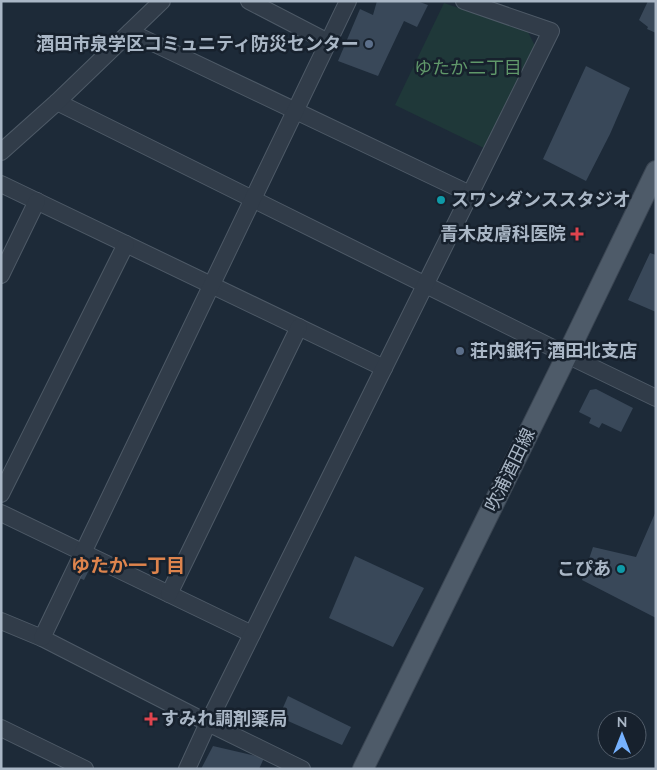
<svg xmlns="http://www.w3.org/2000/svg" width="657" height="770" viewBox="0 0 657 770" font-family="Mulish,'Noto Sans JP',sans-serif">
	<style>
		.green { fill: #1f3839 }
		.building { fill: #394859 }
		.lines { fill: none; stroke-linecap: round; stroke-linejoin: round }
		.minor-casing { stroke: #4e5a67; stroke-width: 18 }
		.major-casing { stroke: #3a4552; stroke-width: 22 }
		.minor { stroke: #313c49; stroke-width: 16 }
		.major { stroke: #4e5b69; stroke-width: 20 }
		.service-dot { fill: #5c6f8a; stroke: #17212d; stroke-width: 2 }
		.culture-dot { fill: #0f9aa8; stroke: #17212d; stroke-width: 2 }
		.health-dot { fill: #e0444e; stroke: #17212d; stroke-width: 2 }
		.labels { text-anchor: middle; stroke-width: 5; stroke-linejoin: round; paint-order: stroke }
		.poi-label { font-size: 18px; font-weight: bold; fill: #aab7c6; stroke: #17212d; text-anchor: end }
		.park-label { font-size: 18px; fill: #60986a; stroke: #17212d }
		.street-label { font-size: 18px; fill: #aab7c6; stroke: #17212d }
		.neighbourhood-label { font-size: 19px; font-weight: bold; fill: #de844d; stroke: #17212d }
	</style>
	<rect width="100%" height="100%" fill="#1d2a38"/>
	<!-- green -->
	<path class="green" d="M444 3 528 32 535 46 484 148 395 105Z"/>
	<!-- building -->
	<g class="building">
		<path d="M377 1H417L428 5 417 27 404 21 378 76 338 61 360 9 373 15Z"/>
		<path d="M648 1H656V33L647 29 648 27 639 20Z"/>
		<path d="M586 66 630 88 610 134 586 181 543 159Z"/>
		<path d="M650 253 656 255V312L628 300Z"/>
		<path d="M596 389 633 408 621 432 602 423 599 428 589 423 591 418 579 412 590 390Z"/>
		<path d="M656 511V618L582 580 593 547 636 557Z"/>
		<path d="M355 556 424 588 393 647 329 618Z"/>
		<path d="M77 559 91 566 84 580 70 574Z"/>
		<path d="M288 696 351 727 342 745 279 717Z"/>
		<path d="M213 746 264 758 259 769H201Z"/>
	</g>
	<g class="lines">
		<!-- minor casing -->
		<g class="minor-casing">
			<g id="minor">
				<path d="M249 1 328 42"/>
				<path d="M130 32 470 194"/>
				<path d="M57 102 567 355 656 398"/>
				<path d="M1 152 57 102 162 1"/>
				<path d="M1 184 384 368"/>
				<path d="M1 275 37 201"/>
				<path d="M1 494 126 244"/>
				<path d="M1 513 252 634"/>
				<path d="M169 594 299 327"/>
				<path d="M1 621 42 638 208 723 302 769"/>
				<path d="M42 638 348 1"/>
				<path d="M1 728 85 769"/>
				<path d="M187 769 208 723 551 31 464 1"/>
			</g>
		</g>
		<!-- major casing -->
		<g class="major-casing">
			<path id="major" d="M363 769 567 355 656 171"/>
		</g>
		<!-- minor -->
		<use href="#minor" class="minor"/>
		<!-- major -->
		<use href="#major" class="major"/>
	</g>
	<!-- markers -->
	<g class="service-dot">
		<circle cx="369" cy="44" r="5"/>
		<circle cx="460" cy="351" r="5"/>
	</g>
	<g class="culture-dot">
		<circle cx="441" cy="200" r="5"/>
		<circle cx="621" cy="569" r="5"/>
	</g>
	<g class="health-dot">
		<path d="M574.5 226.5h5v5h5v5h-5v5h-5v-5h-5v-5h5z"/>
		<path d="M148.5 711.5h5v5h5v5h-5v5h-5v-5h-5v-5h5z"/>
	</g>
	<g class="labels">
		<!-- poi labels -->
		<g class="poi-label">
			<text x="359" y="50">酒田市泉学区コミュニティ防災センター</text>
			<text x="451" y="206" text-anchor="start">スワンダンススタジオ</text>
			<text x="566" y="240">青木皮膚科医院</text>
			<text x="470" y="357" text-anchor="start">荘内銀行 酒田北支店</text>
			<text x="611" y="575">こぴあ</text>
			<text x="161" y="725" text-anchor="start">すみれ調剤薬局</text>
		</g>
		<!-- park labels -->
		<g class="park-label">
			<text x="468" y="74">ゆたか二丁目</text>
		</g>
		<!-- street labels -->
		<g class="street-label">
			<text transform="translate(510 470) rotate(-64)" y="6">吹浦酒田線</text>
		</g>
		<!-- neighbourhood labels -->
		<g class="neighbourhood-label">
			<text x="128" y="572">ゆたか一丁目</text>
		</g>
	</g>
	<!-- border -->
	<rect width="657" height="770" fill="none" stroke="#aab7c6" stroke-width="5"/>
	<!-- north arrow -->
	<g transform="translate(622 735)"><circle r="24" fill="#17212d" stroke="#525d6a"/>
	<path d="M0-4L9 19L0 12L-9 19Z" fill="#76b2ff"/>
	<text y="-8" font-size="14" font-weight="bold" text-anchor="middle" fill="#aab7c6">N</text>
	</g>
</svg>
